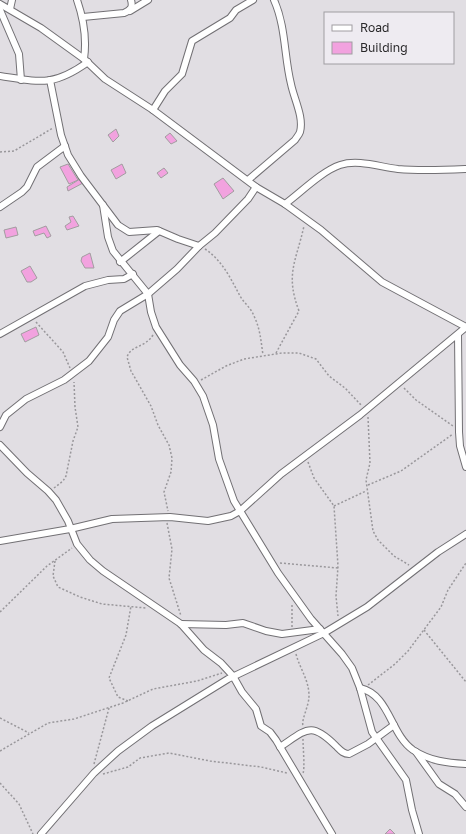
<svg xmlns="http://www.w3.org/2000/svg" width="466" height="834" viewBox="0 0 466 834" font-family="'Golos Text',sans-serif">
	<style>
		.building { fill: #f2a2df; stroke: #a29da0 }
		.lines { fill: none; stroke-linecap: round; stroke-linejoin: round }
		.street-casing { stroke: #727074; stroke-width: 8 }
		.path { stroke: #99979b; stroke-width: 1.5; stroke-dasharray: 2 2; stroke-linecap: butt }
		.street { stroke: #fff; stroke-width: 6 }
	</style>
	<rect width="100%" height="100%" fill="#e1dee3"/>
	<!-- building -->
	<g class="building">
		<path d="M116 129 119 136 113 142 108 135Z"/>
		<path d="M170 133 177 141 171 144 165 137Z"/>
		<path d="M68 164 78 180 69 184 60 167Z"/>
		<path d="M122 164 126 173 116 179 111 170Z"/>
		<path d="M164 168 168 173 161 178 157 173Z"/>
		<path d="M223 178 234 191 223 199 214 184Z"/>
		<path d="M80 179 83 183 68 191 67 187Z"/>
		<path d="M73 216 79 226 67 230 65 226 71 222 69 217Z"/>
		<path d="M46 226 51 236 47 238 44 233 35 236 33 231Z"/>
		<path d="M16 227 18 235 6 238 4 230Z"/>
		<path d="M90 253 94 268H85L81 261 82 257Z"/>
		<path d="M30 266 37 278 31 282H27L21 271Z"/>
		<path d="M36 327 39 335 25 342 21 334Z"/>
		<path d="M390 829 395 834H385Z"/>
	</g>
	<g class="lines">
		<!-- street casing -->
		<g class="street-casing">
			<g id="street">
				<path d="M77 0C84 20 87 38 84 59"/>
				<path d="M0 4 41 28 84 59 105 79 153 110 256 187 285 204 321 230 382 282 466 327"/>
				<path d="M10 9 12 0"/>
				<path d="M0 10 19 54 21 80"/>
				<path d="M130 11 148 0"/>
				<path d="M83 17 124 13C131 10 133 7 131 0"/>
				<path d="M0 76C40 82 53 87 88 62"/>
				<path d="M50 80 61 135 68 155 81 176 118 225 129 232 157 230 178 239 199 246"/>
				<path d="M153 110 165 91 182 74 192 41 230 18 236 10 253 0"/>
				<path d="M248 180 295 140C296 138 299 135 300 132 304 117 294 99 291 84 284 56 286 27 274 0"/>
				<path d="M285 204C300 193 322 171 340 165 358 159 380 167 398 169 421 171 443 170 466 169"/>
				<path d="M103 205 108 237 113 251 148 294 151 312 156 327 180 365 194 381 203 396 213 425 219 459 234 501 278 573 311 619 342 654 352 668 360 688 372 732 406 780 412 810 419 834"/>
				<path d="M0 207 22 192 27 187 37 167 65 146"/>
				<path d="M120 262 159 231"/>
				<path d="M0 334 85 286 108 280 124 279 133 274"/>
				<path d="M458 335 459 432 460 446 466 467"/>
				<path d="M0 427 6 415 26 399 64 380 89 361 108 337 114 320 120 311 148 294 177 269 199 246 215 233 248 199 256 187"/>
				<path d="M0 445 27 473 48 491 56 500 68 521 77 544 90 560 103 571 181 624 204 650 221 663 233 676 242 692 256 709 261 726 270 732 276 740 332 834"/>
				<path d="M0 541 70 529 112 519 170 517 208 521 231 516 240 511 281 474 360 415 466 327"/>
				<path d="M181 624 226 625 243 623 266 631 282 634 320 629"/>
				<path d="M360 688C390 695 390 734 413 750 430 761 447 763 466 764"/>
				<path d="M280 747C307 729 311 721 336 746 340 750 343 754 349 754L368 744 394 725"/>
				<path d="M416 752 439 784 455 794 466 807"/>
				<path d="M41 834 94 773 118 751 152 726 228 679 324 633 367 607 438 552 466 534"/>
			</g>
		</g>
		<!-- path -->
		<g class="path">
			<path d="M0 152 14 151 53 128"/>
			<path d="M205 249C222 260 231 279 240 296 244 303 251 308 254 316 260 328 261 341 263 355"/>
			<path d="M36 322 63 352 70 368"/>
			<path d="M153 335C145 348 131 345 127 357L131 371 151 406 158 425 169 445 172 458 171 472 164 492 168 511"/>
			<path d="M276 353 299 311C285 274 296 262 304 226"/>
			<path d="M201 380 226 366 244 359 282 353H299L316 359 329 376 345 388 362 406"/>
			<path d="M404 388 416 400 453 426"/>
			<path d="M368 417 370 463 366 480 373 531 378 540 394 556 409 565"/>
			<path d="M308 462 314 478 334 506 338 566 336 596 338 616"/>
			<path d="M368 485 401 471 453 434"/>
			<path d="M54 488 63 481 66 476 73 441 78 427 75 407 74 382"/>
			<path d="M334 506 366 491"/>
			<path d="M167 523 172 549 169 578 181 616"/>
			<path d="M55 561 53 576 58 587 80 597 102 604 146 608"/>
			<path d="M280 563 338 568"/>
			<path d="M0 612 47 566 72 548"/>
			<path d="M292 627V605"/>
			<path d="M424 630 466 682"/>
			<path d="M296 654C300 669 309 680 309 696 309 706 301 720 303 726"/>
			<path d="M368 685 395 664 408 651 441 607 448 590 466 563"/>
			<path d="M128 701 118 697 109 678 126 635 131 606"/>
			<path d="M0 718 29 733"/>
			<path d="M303 739C303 747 305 769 303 773"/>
			<path d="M0 751 48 723 74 719 123 703 153 689 197 681 222 673"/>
			<path d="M94 764 109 708"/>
			<path d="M103 774 128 767 140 758 169 753 210 761 261 767 287 773"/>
			<path d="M0 783 19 804 33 834"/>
		</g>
		<!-- street -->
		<use href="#street" class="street"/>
	</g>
	<!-- legend -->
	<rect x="324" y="12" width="130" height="52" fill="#eeebf1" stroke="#a09da2"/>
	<rect x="332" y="25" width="20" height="6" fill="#ffffff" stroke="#a09da2"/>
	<text x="360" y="32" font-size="12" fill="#2a292b">Road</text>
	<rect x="332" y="42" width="20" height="12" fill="#f2a2df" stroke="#a09da2"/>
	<text x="360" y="52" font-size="12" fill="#2a292b">Building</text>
</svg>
